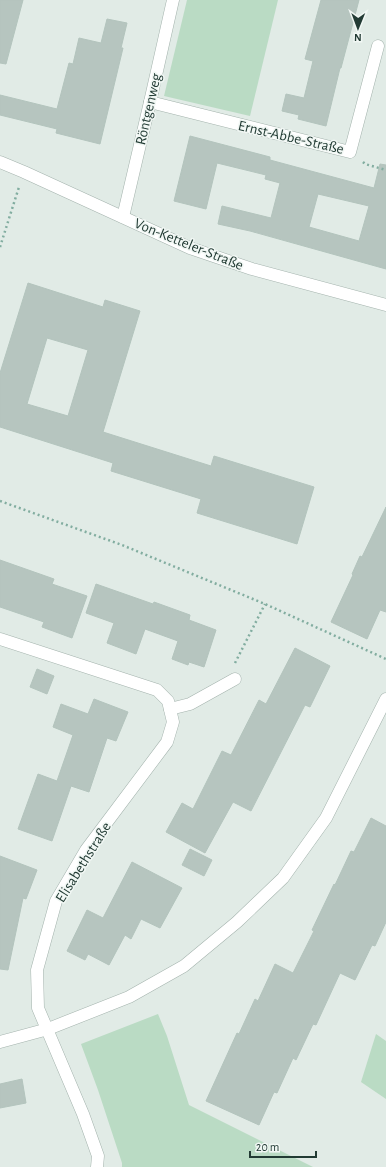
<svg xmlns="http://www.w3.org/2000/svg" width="386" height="1167" viewBox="0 0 386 1167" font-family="'Alegreya Sans',sans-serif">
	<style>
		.green { fill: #badbc4 }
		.building { fill: #b6c5bf; stroke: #b3c4bd; fill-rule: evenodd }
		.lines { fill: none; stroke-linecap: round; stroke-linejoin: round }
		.minor-casing { stroke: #a4b3ad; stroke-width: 13 }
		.path { stroke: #82ada0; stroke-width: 2.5; stroke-dasharray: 2 3; stroke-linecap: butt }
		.minor { stroke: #fff; stroke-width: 12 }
		.labels { text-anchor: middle; stroke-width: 3; stroke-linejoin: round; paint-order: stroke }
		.street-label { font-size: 15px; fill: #223b34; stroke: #f1f7f4 }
	</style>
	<rect width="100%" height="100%" fill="#e1ebe6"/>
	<!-- green -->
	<g class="green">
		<path d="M187 0H278L250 116 164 96Z"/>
		<path d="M158 1014 167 1036 189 1105 313 1167H122V1163L98 1090 81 1044Z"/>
		<path d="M376 1034 386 1041V1099L361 1082Z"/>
	</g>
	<!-- building -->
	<g class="building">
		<path d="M0 0H23L6 64 0 63Z"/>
		<path d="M321 0H359L341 68H340L326 126 298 119 299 115 282 111 286 94 304 98 313 61 305 59Z"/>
		<path d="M107 19 127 23 121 48H123L100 144 56 133 57 129 0 115V95L57 109 69 63 73 64 79 38 101 43Z"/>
		<path d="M190 136 270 157V160L374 188 380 164 386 165V269L250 231 218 224 222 206 271 218 280 183 265 179 266 175 217 163 206 209 174 201ZM318 194 369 206 359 241 309 227Z"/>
		<path d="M28 283 103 307 105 300 140 311 103 432 211 466 214 456 314 487 297 544 197 513 201 499 111 471 113 463 0 427V373ZM47 338 88 350 68 416 27 404Z"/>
		<path d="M386 507V612L380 610 367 639 331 622 353 575 352 574 360 556 362 557Z"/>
		<path d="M0 560 54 579 52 584 87 596 72 638 42 627 44 622 0 607Z"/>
		<path d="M96 584 153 604 154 602 190 615 189 620 216 630 204 667 189 662 188 665 172 659 178 641 145 629 136 654 107 643 114 623 86 613Z"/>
		<path d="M295 648 330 666 310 707 305 705 251 811 233 802 205 853 166 832 182 803 193 809 222 751 231 755 259 700 266 704Z"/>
		<path d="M37 669 54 676 47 694 30 687Z"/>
		<path d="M94 699 128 712 116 741 107 738 89 792 71 786 52 841 18 829 38 774 57 781 73 735 53 727 61 704 88 714Z"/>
		<path d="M371 818 386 826V922L375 946 372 945 355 980 340 973 316 1025 313 1024 296 1060 293 1058 277 1093 274 1092 259 1125 206 1101 237 1033 239 1034 255 999 258 1001 275 964 293 973 314 931 312 930 334 884 335 885 351 851 354 852Z"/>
		<path d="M190 849 212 860 204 876 182 865Z"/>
		<path d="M0 856 37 870 26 899 23 898 8 970 0 969Z"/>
		<path d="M132 862 182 888 160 928 141 919 131 939 125 935 109 965 88 954 85 960 67 951 87 910 103 918Z"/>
		<path d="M22 1079 26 1103 0 1108V1084Z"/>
	</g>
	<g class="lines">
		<!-- minor casing -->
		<g class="minor-casing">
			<g id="minor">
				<path d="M150 102 350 152 378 46"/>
				<path d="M0 162 24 172 190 248 252 269 386 305"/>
				<path d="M123 217 150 102 173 0"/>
				<path d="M0 639 157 690 168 701 173 722 167 742 86 850 56 901 37 970 38 1008 83 1114 98 1156 97 1167"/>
				<path d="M170 709 190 704 235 679"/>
				<path d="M0 1042 48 1029 129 997 184 966 237 922 283 878 326 818 386 699"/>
			</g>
		</g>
		<!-- path -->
		<g class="path">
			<path d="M363 162 365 164 386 170"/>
			<path d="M0 247 19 187"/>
			<path d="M0 501 122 545 265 604 386 659"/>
			<path d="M235 663 265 604"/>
		</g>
		<!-- minor -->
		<use href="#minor" class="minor"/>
	</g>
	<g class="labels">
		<!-- street labels -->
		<g class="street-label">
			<text transform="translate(148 109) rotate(-77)" y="5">Röntgenweg</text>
			<text transform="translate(291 137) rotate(13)" y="5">Ernst-Abbe-Straße</text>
			<text transform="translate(189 244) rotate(22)" y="5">Von-Ketteler-Straße</text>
			<text transform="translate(83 862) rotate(-58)" y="5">Elisabethstraße</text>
		</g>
	</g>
	<!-- north arrow -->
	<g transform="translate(358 28) rotate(181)" stroke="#f1f7f4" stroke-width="3" paint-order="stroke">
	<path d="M0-3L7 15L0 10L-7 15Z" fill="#223b34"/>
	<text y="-6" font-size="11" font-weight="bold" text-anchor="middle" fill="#223b34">N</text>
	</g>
	<!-- scale -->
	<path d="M250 1151v6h66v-6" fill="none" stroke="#223b34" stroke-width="2"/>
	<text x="256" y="1151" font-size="12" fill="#223b34" stroke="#f1f7f4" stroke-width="3" paint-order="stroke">20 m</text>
</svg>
